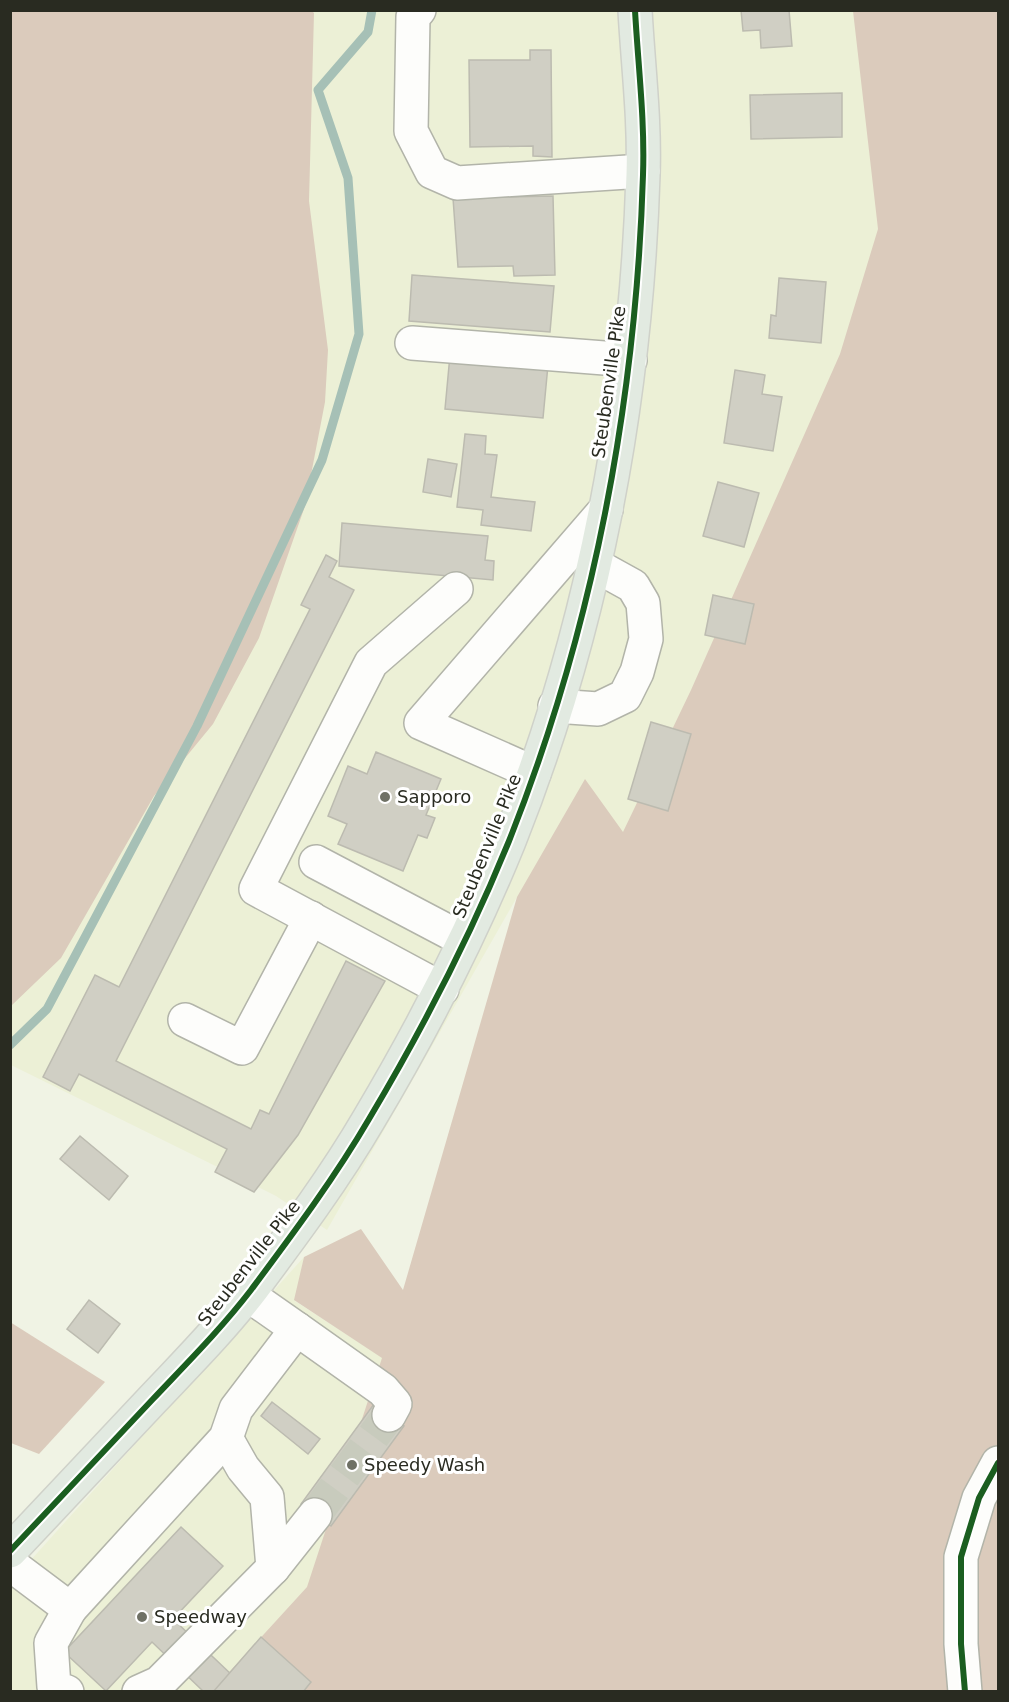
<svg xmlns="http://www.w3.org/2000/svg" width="1009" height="1702" viewBox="0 0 1009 1702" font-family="'DejaVu Sans',sans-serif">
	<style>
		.built { fill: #ecf0d6 }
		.forest { fill: #dbcbbc }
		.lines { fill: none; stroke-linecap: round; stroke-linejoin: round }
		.stream { stroke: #a6c0b6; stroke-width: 9 }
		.building { fill: #d0cfc4; stroke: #bcbbb0; stroke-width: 1.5 }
		.minor-tunnel { stroke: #c8cbbd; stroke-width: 33; stroke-dasharray: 33 16; stroke-linecap: butt }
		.minor-casing { stroke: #b2b4a9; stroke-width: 36 }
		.major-casing { stroke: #cfd1c9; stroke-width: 36 }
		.minor { stroke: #fdfdfb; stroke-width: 33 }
		.major { stroke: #e2eae1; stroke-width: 33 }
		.cycleway-casing { stroke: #fff; stroke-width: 10 }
		.cycleway { stroke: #1b5e20; stroke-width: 6 }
		.poi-dot { fill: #6f7165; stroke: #fff; stroke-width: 2 }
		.labels { text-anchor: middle; stroke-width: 6; stroke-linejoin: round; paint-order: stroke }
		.street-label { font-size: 18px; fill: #292b21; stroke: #fff }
		.poi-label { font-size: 18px; fill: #292b21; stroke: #fff; text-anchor: start }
	</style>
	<rect width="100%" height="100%" fill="#f0f3e4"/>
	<!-- built -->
	<g class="built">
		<path d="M277 11H907L933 221 676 927 517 897 327 1230 276 1196 11 1065 10 938Z"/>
		<path d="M304 1257 295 1301 437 1393 302 1691 11 1692V1582Z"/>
	</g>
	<!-- forest -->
	<g class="forest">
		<path d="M11 10 312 11 314 13 309 201 328 350 325 402 305 506 259 638 213 724 154 796 61 958 11 1006Z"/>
		<path d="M853 11H998V1691L211 1692 307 1587 382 1358 294 1300 304 1257 361 1229 403 1290 517 897 585 779 623 832 691 690 840 354 878 229Z"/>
		<path d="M10 1322 105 1382 39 1454 11 1443Z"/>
	</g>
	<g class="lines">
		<!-- stream -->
		<path class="stream" d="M10 1045 47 1009 197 726 322 460 359 334 348 178 318 90 368 32 372 10"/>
	</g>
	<!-- building -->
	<g class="building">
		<path d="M741 10H789L792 46 761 48 760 30 743 31Z"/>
		<path d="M530 50H551L552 157 533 156V146L470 147 469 60H530Z"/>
		<path d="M842 93V137L751 139 750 95Z"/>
		<path d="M553 196 555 275 514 276 513 266 458 267 453 198Z"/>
		<path d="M412 275 554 286 550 332 409 321Z"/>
		<path d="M779 278 826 282 821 343 769 338 771 315 776 316Z"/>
		<path d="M450 355 548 365 543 418 445 409Z"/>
		<path d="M735 370 765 375 762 394 782 397 773 451 724 443Z"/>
		<path d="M465 434 486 436 485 454 497 455 491 497 535 502 531 531 481 525 483 510 457 507Z"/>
		<path d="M428 459 457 464 451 497 423 492Z"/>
		<path d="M718 482 759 493 744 547 703 536Z"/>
		<path d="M342 523 488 536 485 560 494 561 493 580 339 566Z"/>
		<path d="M326 555 337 561 329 577 354 590 116 1061 251 1129 260 1110 269 1114 346 961 385 981 298 1135 254 1192 215 1172 227 1149 79 1074 70 1091 43 1077 95 975 119 987 310 609 301 605Z"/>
		<path d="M713 595 754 604 745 644 705 635Z"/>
		<path d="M651 722 691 734 668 811 628 799Z"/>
		<path d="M376 752 441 779 426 815 435 818 427 838 418 835 403 871 338 844 347 824 328 816 348 766 367 774Z"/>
		<path d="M80 1136 128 1176 109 1200 60 1159Z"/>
		<path d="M89 1300 120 1324 98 1353 67 1329Z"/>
		<path d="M272 1402 320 1439 308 1454 261 1416Z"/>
		<path d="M374 1404 404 1426 331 1526 301 1504Z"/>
		<path d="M181 1527 223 1566 173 1619 233 1676 219 1692H204L152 1642 106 1691 64 1652Z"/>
		<path d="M261 1637 311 1682 303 1692H213Z"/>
	</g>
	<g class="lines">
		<!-- minor-tunnel -->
		<path class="minor-tunnel" d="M315 1515 389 1415"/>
		<!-- minor casing -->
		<g class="minor-casing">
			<g id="minor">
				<path d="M419 10 413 17 411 131 432 172 457 183 643 171"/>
				<path d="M412 343 630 360"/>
				<path d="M555 706 598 709 625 696 637 672 646 639 643 603 633 586 595 565"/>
				<path d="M534 773 421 723 606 509"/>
				<path d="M316 862 464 940"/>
				<path d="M442 989 256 889 371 663 456 589"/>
				<path d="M185 1020 242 1048 311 918"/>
				<path d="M297 1329 383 1390 395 1404 389 1415"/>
				<path d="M10 1564 70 1609 226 1438 236 1409 297 1329 247 1294"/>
				<path d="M273 1568 315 1515"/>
				<path d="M67 1692 54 1687 51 1643 70 1609"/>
				<path d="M139 1692 159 1683 273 1568 267 1497 243 1468 226 1438"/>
				<path d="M965 1692 961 1644V1557L979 1498 998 1463"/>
			</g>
		</g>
		<!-- major casing -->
		<g class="major-casing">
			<path id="major" d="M10 1551C58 1500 105 1450 153 1399 186 1364 221 1329 251 1290 292 1235 334 1179 369 1119 422 1030 470 937 509 841 593 630 636 402 643 175 645 120 638 65 635 10"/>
		</g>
		<!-- minor -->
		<use href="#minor" class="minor"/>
		<!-- major -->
		<use href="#major" class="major"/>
		<!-- cycleway casing -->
		<g class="cycleway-casing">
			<g id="cycleway">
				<path d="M10 1551C58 1500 105 1450 153 1399 186 1364 221 1329 251 1290 292 1235 334 1179 369 1119 422 1030 470 937 509 841 593 630 636 402 643 175 645 120 638 65 635 10"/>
				<path d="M965 1692 961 1644V1557L979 1498 998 1463"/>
			</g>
		</g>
		<!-- cycleway -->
		<use href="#cycleway" class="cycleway"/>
	</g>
	<!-- markers -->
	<g class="poi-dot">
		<circle cx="385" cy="797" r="6"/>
		<circle cx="352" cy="1465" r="6"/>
		<circle cx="142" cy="1617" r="6"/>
	</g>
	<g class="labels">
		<!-- street labels -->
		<g class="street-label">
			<text transform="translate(609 382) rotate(-82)" y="6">Steubenville Pike</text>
			<text transform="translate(487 846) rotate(-68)" y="6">Steubenville Pike</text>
			<text transform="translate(249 1263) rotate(-52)" y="6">Steubenville Pike</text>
		</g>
		<!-- poi labels -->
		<g class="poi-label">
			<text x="397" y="803">Sapporo</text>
			<text x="364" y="1471">Speedy Wash</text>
			<text x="154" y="1623">Speedway</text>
		</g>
	</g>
	<!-- border -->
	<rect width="1009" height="1702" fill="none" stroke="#292b21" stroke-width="24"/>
</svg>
